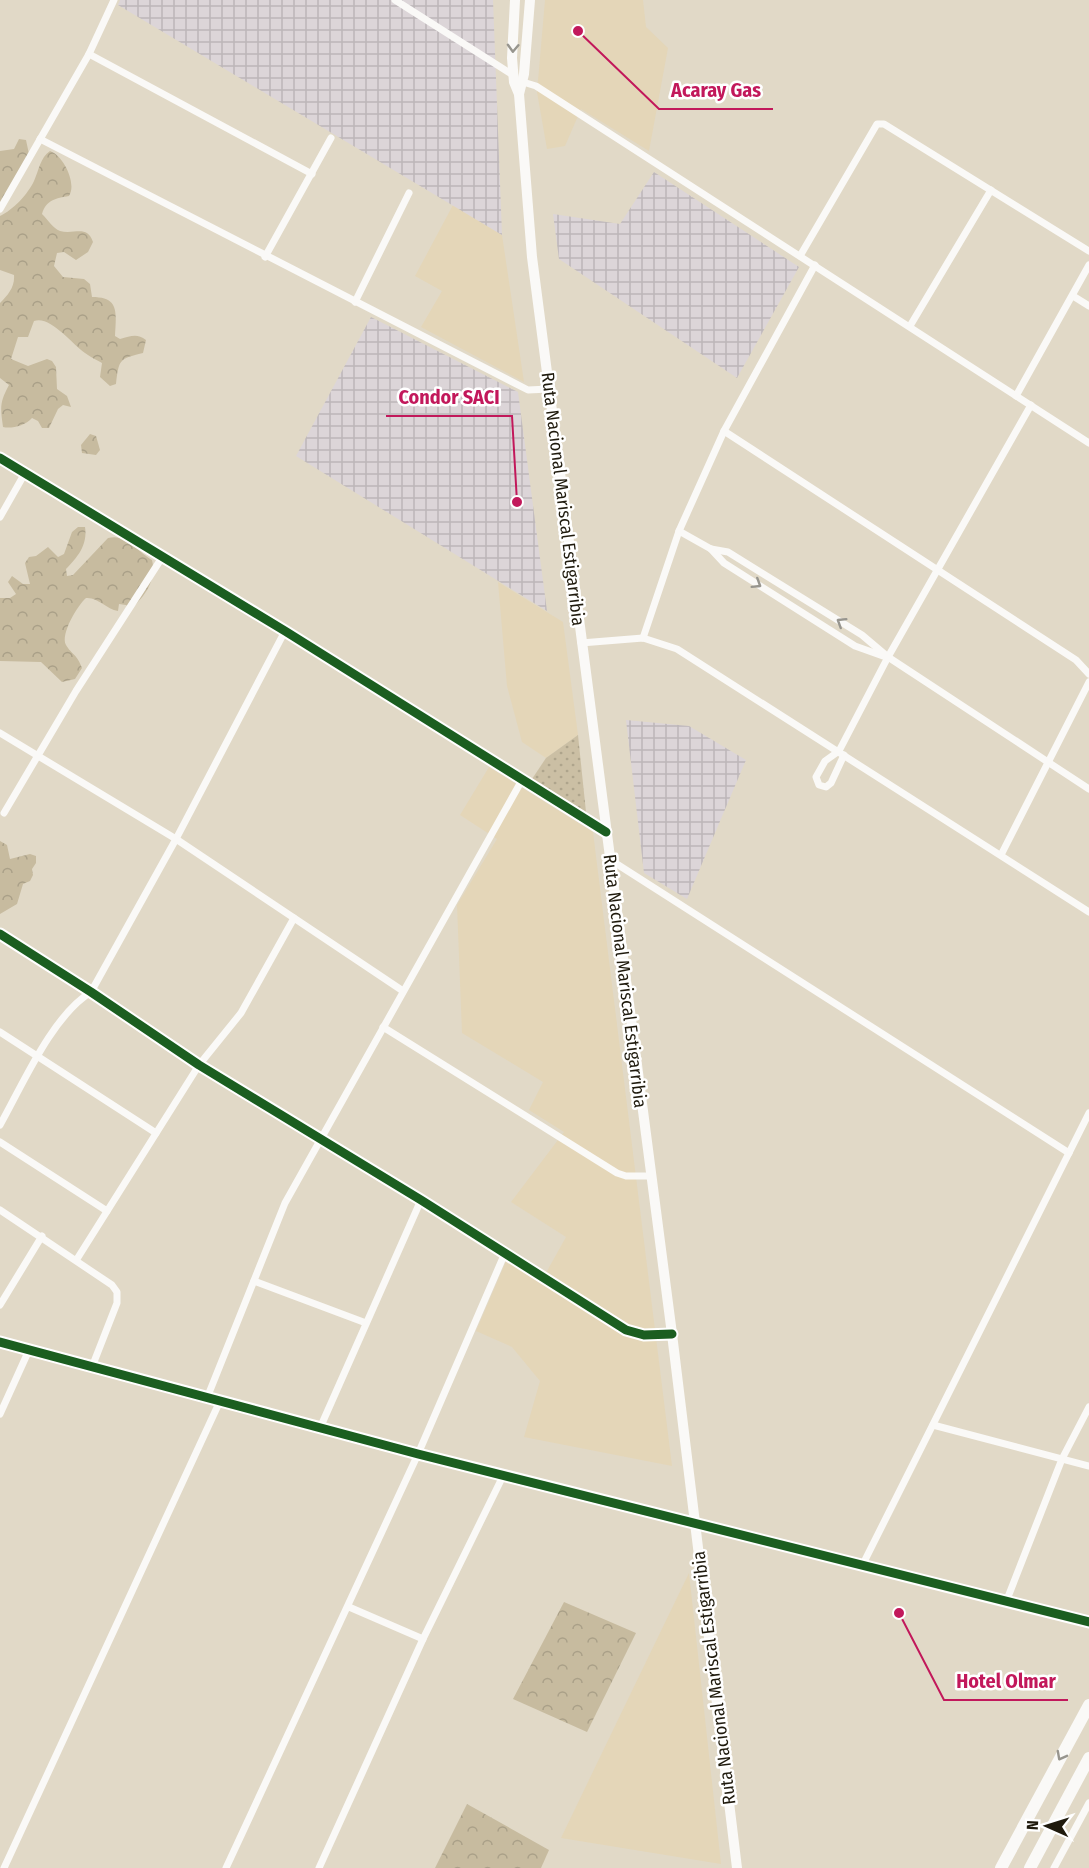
<svg xmlns="http://www.w3.org/2000/svg" width="1089" height="1868" viewBox="0 0 1089 1868" font-family="'Fira Sans Condensed',sans-serif">
	<style>
		.built { fill: #e4d6b8 }
		.industrial { fill: url(#industrial-grid) }
		.forest { fill: url(#forest-crowns) }
		.park { fill: url(#park-dots) }
		.lines { fill: none; stroke-linecap: round; stroke-linejoin: round }
		.street { stroke: #faf9f7; stroke-width: 7 }
		.primary { stroke: #faf9f7; stroke-width: 10 }
		.highway { stroke: #faf9f7; stroke-width: 12 }
		.cycleway-casing { stroke: #fff; stroke-width: 13 }
		.cycleway { stroke: #1b5e20; stroke-width: 9 }
		.oneway { stroke: #97958e }
		.labels { text-anchor: middle; stroke-width: 5; stroke-linejoin: round; paint-order: stroke }
		.street-label { font-size: 18px; fill: #1f1a0d; stroke: #fff }
		.leader { fill: none; stroke: #c2185b; stroke-width: 2 }
		.callout-dot { fill: #c2185b; stroke: #fff; stroke-width: 2 }
		.callout-label { font-size: 20px; text-anchor: middle; font-weight: bold; fill: #c2185b; stroke: #fff; stroke-width: 5; stroke-linejoin: round; paint-order: stroke }
	</style>
	<defs>
		<pattern id="industrial-grid" width="8" height="8" patternUnits="userSpaceOnUse" patternTransform="scale(1.5)"><rect width="8" height="8" fill="#dcd5d8"/><path d="M0 4h8M4 0v8" fill="none" stroke="#bcb6b8"/></pattern>
		<pattern id="forest-crowns" width="20" height="18" patternUnits="userSpaceOnUse" patternTransform="scale(1.5)"><rect width="20" height="18" fill="#c7bb9f"/><path d="M2 6a3 3 0 1 1 6 0M12 15a3 3 0 1 1 6 0" fill="none" stroke="#aaa088"/></pattern>
		<pattern id="park-dots" width="8" height="8" patternUnits="userSpaceOnUse" patternTransform="scale(1.5)"><rect width="8" height="8" fill="#cbbfa4"/><path d="M2 2h.1M6 6h.1" fill="none" stroke="#aea48c" stroke-width="1.8" stroke-linecap="round"/></pattern>
	</defs>
	<rect width="100%" height="100%" fill="#e1d9c7"/>
	<!-- built -->
	<g class="built">
		<path d="M545 0H643L646 27 668 48 649 151 581 109 565 146 547 149 537 92Z"/>
		<path d="M453 205 502 235 524 382 421 327 442 291 415 276Z"/>
		<path d="M498 582 563 622 578 735 546 758 522 742 507 686Z"/>
		<path d="M489 767 593 832 672 1466 524 1437 540 1381 512 1347 476 1331 507 1259 542 1280 566 1237 511 1202 564 1132 529 1110 543 1082 462 1033 457 905 497 839 460 815Z"/>
		<path d="M689 1573 721 1864 561 1838 614 1728Z"/>
	</g>
	<!-- industrial -->
	<g class="industrial">
		<path d="M120 0H493L502 235 118 5Z"/>
		<path d="M654 172 799 267 737 378 559 259 553 214 620 224Z"/>
		<path d="M371 317 518 392 547 611 296 456Z"/>
		<path d="M626 720 689 726 746 760 687 899 644 873Z"/>
	</g>
	<!-- forest -->
	<g class="forest">
		<path d="M19 139 26 140 29 154 0 204V151L14 149Z"/>
		<path d="M50 151C64 156 77 184 69 196 56 198 46 200 42 214 48 220 53 228 60 231 74 235 87 224 93 242L88 252 76 260 64 252 57 253 54 266 63 277 84 279 90 284 92 297C120 297 116 313 115 336L120 339C131 336 137 333 146 340L143 353C119 359 119 359 116 384L110 386 100 377 102 363C97 360 90 357 85 353 72 344 50 315 34 321L28 337H18L11 359 28 366 47 359 52 361 56 367 57 389 67 396 71 407 63 405 58 409 49 428H42L38 421 32 418C25 426 11 429 3 427 0 406 0 402 9 385L0 378V303C8 295 15 287 14 275L0 270V216C13 210 28 194 34 181 39 170 40 158 50 151Z"/>
		<path d="M90 434 96 436 100 450 96 455 82 453 81 445Z"/>
		<path d="M78 527H85C88 545 77 558 66 569L67 576 73 575 108 538C126 533 137 551 152 560 157 580 145 596 131 609L126 605 119 604 118 611C106 609 98 597 86 598 78 605 60 634 66 645 72 655 77 654 82 668L75 679 62 682 41 662 0 661V598H10L16 594 8 582 12 576 23 584H30L25 563 29 557 36 556 48 547 58 557 64 554 72 532Z"/>
		<path d="M0 841 7 845 10 859 30 854 36 856V863L32 869 33 875 30 881 23 884 17 904 0 914Z"/>
		<path d="M564 1602 636 1633 587 1732 513 1699Z"/>
		<path d="M467 1804 549 1850 541 1868H435Z"/>
	</g>
	<!-- park -->
	<path class="park" d="M578 735 586 812 532 779 546 758Z"/>
	<g class="lines">
		<!-- street -->
		<g class="street">
			<path d="M395 0 513 75"/>
			<path d="M89 54 312 174"/>
			<path d="M523 82 536 86 1089 443"/>
			<path d="M40 139 528 390 549 389"/>
			<path d="M0 209 89 54 114 0"/>
			<path d="M800 256 877 124H884L1089 251"/>
			<path d="M265 257 331 138"/>
			<path d="M1073 296 1089 306"/>
			<path d="M355 302 409 193"/>
			<path d="M910 326 991 190"/>
			<path d="M1016 396 1089 265"/>
			<path d="M724 431 1076 660 1089 674"/>
			<path d="M0 458 285 631 606 832"/>
			<path d="M0 517 25 473"/>
			<path d="M679 531 711 549 728 552 862 635 888 657 1089 789"/>
			<path d="M711 549 724 563 855 646 883 656"/>
			<path d="M643 638 679 531 724 431 815 265"/>
			<path d="M581 643 643 638 677 649 1089 912"/>
			<path d="M0 733 176 839 403 991"/>
			<path d="M844 755 831 783 826 787 819 785 816 777 825 761 839 751 888 657 1031 405"/>
			<path d="M4 813 76 691 163 556"/>
			<path d="M1001 855 1089 682"/>
			<path d="M609 859 1069 1153"/>
			<path d="M0 934 91 992 199 1065 421 1200 626 1330 644 1335 672 1334"/>
			<path d="M383 1027 617 1173 626 1176H651"/>
			<path d="M0 1032 156 1133"/>
			<path d="M0 1125C23 1084 52 1016 91 992L176 839 285 631"/>
			<path d="M0 1142 107 1211"/>
			<path d="M0 1210 112 1285 117 1292V1303L92 1367"/>
			<path d="M77 1259 199 1065 241 1013 294 918"/>
			<path d="M254 1281 366 1323"/>
			<path d="M0 1305 42 1236"/>
			<path d="M0 1342 418 1454 1089 1622"/>
			<path d="M207 1398 285 1203 522 780"/>
			<path d="M0 1414 29 1350"/>
			<path d="M933 1425 1089 1466"/>
			<path d="M320 1428 421 1200"/>
			<path d="M862 1566 1089 1113"/>
			<path d="M1006 1602 1062 1459 1089 1407"/>
			<path d="M349 1607 423 1639"/>
			<path d="M4 1868 220 1401"/>
			<path d="M226 1868 418 1454 505 1253"/>
			<path d="M319 1868 423 1639 503 1476"/>
			<path d="M1054 1868 1089 1803"/>
		</g>
		<!-- primary -->
		<g class="primary">
			<path d="M515 0 512 58 514 82 519 94 532 257 672 1334 737 1868"/>
			<path d="M519 94 524 74 530 0"/>
		</g>
		<!-- highway -->
		<g class="highway">
			<path d="M1001 1868 1089 1705"/>
			<path d="M1030 1868 1089 1758"/>
		</g>
		<!-- cycleway casing -->
		<g class="cycleway-casing">
			<g id="cycleway">
				<path d="M0 458 285 631 606 832"/>
				<path d="M0 934 91 992 199 1065 421 1200 626 1330 644 1335 672 1334"/>
				<path d="M0 1342 418 1454 1089 1622"/>
			</g>
		</g>
		<!-- cycleway -->
		<use href="#cycleway" class="cycleway"/>
	</g>
	<!-- one-way arrows -->
	<defs><path id="oneway-chevron" d="M-2-3.5L2.5 0L-2 3.5" fill="none" stroke-width="1.6" stroke-linecap="round" stroke-linejoin="round" transform="scale(1.5)"/></defs>
	<g class="oneway">
		<use href="#oneway-chevron" transform="translate(513 48) rotate(92)"/>
		<use href="#oneway-chevron" transform="translate(757 584) rotate(32)"/>
		<use href="#oneway-chevron" transform="translate(841 622) rotate(-148)"/>
		<use href="#oneway-chevron" transform="translate(1061 1756) rotate(118)"/>
	</g>
	<g class="labels">
		<!-- street labels -->
		<g class="street-label">
			<text transform="translate(563 499) rotate(83)" y="6">Ruta Nacional Mariscal Estigarribia</text>
			<text transform="translate(625 981) rotate(83)" y="6">Ruta Nacional Mariscal Estigarribia</text>
			<text transform="translate(714 1678) rotate(-97)" y="6">Ruta Nacional Mariscal Estigarribia</text>
		</g>
	</g>
	<!-- callouts -->
	<path class="leader" d="M578 31L659 109H773M517 502L512 416H386M899 1613L944 1700H1068"/>
	<g class="callout-dot">
		<circle cx="578" cy="31" r="6"/>
		<circle cx="517" cy="502" r="6"/>
		<circle cx="899" cy="1613" r="6"/>
	</g>
	<g class="callout-label">
		<text x="716" y="97">Acaray Gas</text>
		<text x="449" y="404">Condor SACI</text>
		<text x="1006" y="1688">Hotel Olmar</text>
	</g>
	<!-- north arrow -->
	<g transform="translate(1047 1826) rotate(273)" stroke="#ffffff" stroke-width="4.5" paint-order="stroke">
	<path d="M0-4.5L10 22L0 15L-10 22Z" fill="#1f1a0d"/>
	<text y="-9" font-size="16" font-weight="bold" text-anchor="middle" fill="#1f1a0d">N</text>
	</g>
</svg>
